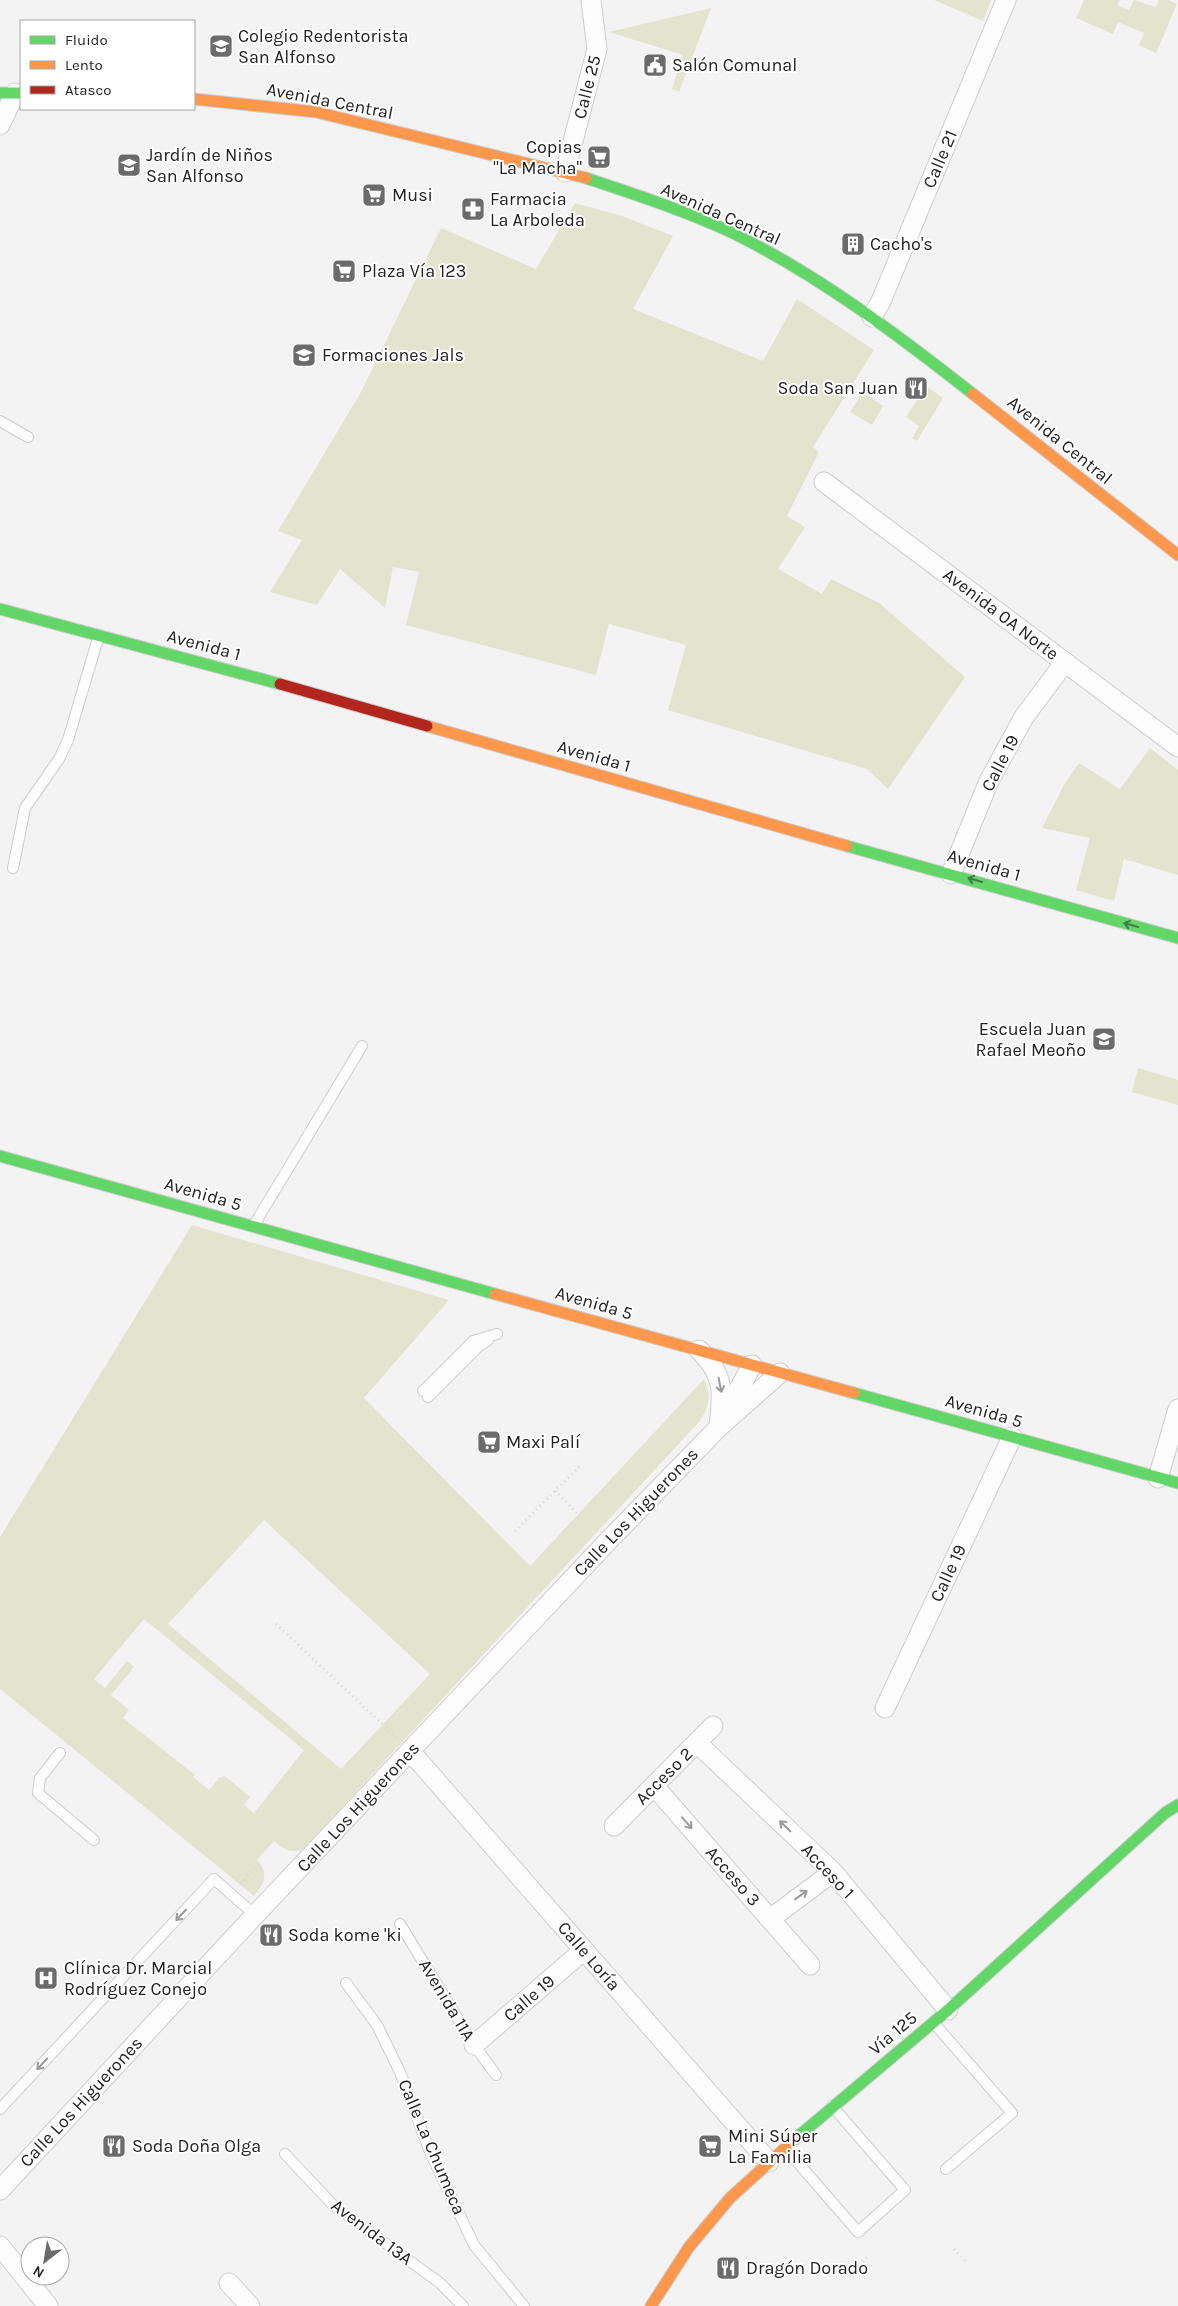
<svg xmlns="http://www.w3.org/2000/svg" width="1178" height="2306" viewBox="0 0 1178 2306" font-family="Karla,sans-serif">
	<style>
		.green { fill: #e2e4ce; fill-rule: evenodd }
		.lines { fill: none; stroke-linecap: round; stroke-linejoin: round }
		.lane-casing { stroke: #cecdce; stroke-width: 12 }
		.street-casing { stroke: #cecdce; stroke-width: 21 }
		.fast-casing { stroke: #cecdce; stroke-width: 13 }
		.slow-casing { stroke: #cecdce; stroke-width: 13 }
		.jam-casing { stroke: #cecdce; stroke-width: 13 }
		.path { stroke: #d8d7d8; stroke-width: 3; stroke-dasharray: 1 4; stroke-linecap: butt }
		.lane { stroke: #fdfdfd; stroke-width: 10 }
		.street { stroke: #fdfdfd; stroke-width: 19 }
		.fast { stroke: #63d668; stroke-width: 11 }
		.slow { stroke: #ff974d; stroke-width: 11 }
		.jam { stroke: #b3261e; stroke-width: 11 }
		.oneway { stroke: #437c46 }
		.oneway2 { stroke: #9b9a9b }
		.labels { text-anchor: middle; stroke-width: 4; stroke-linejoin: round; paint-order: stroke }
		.poi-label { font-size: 18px; fill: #232223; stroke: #fff; text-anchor: start }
		.street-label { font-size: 18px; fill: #232223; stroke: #fff }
	</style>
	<rect width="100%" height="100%" fill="#f4f3f4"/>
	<!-- green -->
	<g class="green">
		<path d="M934 0H991L983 21Z"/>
		<path d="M1084 0H1120L1117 5 1129 10 1134 0 1156 7 1159 0H1168L1177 4 1156 53 1139 45 1144 33 1118 22 1113 34 1076 18Z"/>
		<path d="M711 8 679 92 672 89 683 55 609 32Z"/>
		<path d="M575 203 622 216 673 236 633 309 763 361 797 299 874 350 813 447 819 452 787 516 805 527 778 569 822 594 831 579 879 603 965 677 888 789 867 769 668 710 686 645 609 624 596 675 406 625 419 572 393 567 385 608 340 569 317 605 270 592 302 540 278 531 361 392 441 228 536 269Z"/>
		<path d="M926 386 943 398 917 441 912 438 919 426 906 417Z"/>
		<path d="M863 392 883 406 872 425 850 412Z"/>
		<path d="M1150 748 1178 770V875L1124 859 1114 901 1076 890 1090 838 1042 828 1065 783 1079 763 1120 789Z"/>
		<path d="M1138 1068 1178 1080V1105L1132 1092Z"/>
		<path d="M192 1225 449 1300 364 1398 530 1566 704 1379C712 1395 709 1406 700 1421L304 1848C291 1855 284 1849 274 1841L257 1860C269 1873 265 1883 254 1896L0 1689V1537ZM264 1520 430 1674 341 1769 168 1624ZM144 1619 304 1750 254 1813 244 1805 250 1797 225 1776 219 1778 209 1790 193 1777 195 1775 123 1718 129 1710 111 1695 134 1667 127 1661 105 1688 94 1679Z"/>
	</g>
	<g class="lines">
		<!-- lane casing -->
		<g class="lane-casing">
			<g id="lane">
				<path d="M0 421 28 437"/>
				<path d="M13 868 25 808 59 759 68 740 99 635"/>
				<path d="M254 1225 362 1046"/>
				<path d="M423 1391 473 1341 497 1334"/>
				<path d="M428 1397 479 1346 488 1340"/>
				<path d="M60 1753 40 1778 38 1793 94 1840"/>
				<path d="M400 1924 474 2045 496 2075"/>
				<path d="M346 1983 377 2025 400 2072 430 2152 474 2245 524 2306"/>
				<path d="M933 2022 1012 2113 946 2169"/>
				<path d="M0 2109 214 1879 255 1915"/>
				<path d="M786 2149 858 2232 905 2190 832 2106"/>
				<path d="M285 2154 333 2205 440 2283 463 2306"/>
			</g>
		</g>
		<!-- street casing -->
		<g class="street-casing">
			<g id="street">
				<path d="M0 125 15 93"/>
				<path d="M565 172 597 49 591 0"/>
				<path d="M872 317 881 301 1006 0"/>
				<path d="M824 482 1178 747"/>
				<path d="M951 874 989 781 1024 717 1065 662"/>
				<path d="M699 1350C725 1374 723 1394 719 1427"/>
				<path d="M725 1415 752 1365"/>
				<path d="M1158 1478 1178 1409"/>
				<path d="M885 1708 1012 1437"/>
				<path d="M697 1743 833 1872 948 2010"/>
				<path d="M410 1751 769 2162"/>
				<path d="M655 1787 810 1965"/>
				<path d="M614 1826 713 1726"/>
				<path d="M770 1919 833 1872"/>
				<path d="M474 2045 584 1950"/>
				<path d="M0 2190 255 1915 611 1538 719 1427 780 1373"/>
				<path d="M0 2246 48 2306"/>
				<path d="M229 2283 250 2306"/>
			</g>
		</g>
		<!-- fast casing -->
		<g class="fast-casing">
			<g id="fast">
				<path d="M0 93H21"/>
				<path d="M586 178C634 194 689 212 735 234 821 277 898 335 973 394"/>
				<path d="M0 609 280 684"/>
				<path d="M847 846 1178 938"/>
				<path d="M0 1156 495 1294"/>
				<path d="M854 1393 1178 1483"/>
				<path d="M795 2139 948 2010 1165 1813 1178 1805"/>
			</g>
		</g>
		<!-- slow casing -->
		<g class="slow-casing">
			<g id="slow">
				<path d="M194 99 316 112 586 178"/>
				<path d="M973 394 1178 555"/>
				<path d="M427 726 847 846"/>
				<path d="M495 1294 854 1393"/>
				<path d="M651 2306 689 2247 730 2198 795 2139"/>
			</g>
		</g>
		<!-- jam casing -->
		<g class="jam-casing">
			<path id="jam" d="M280 684 427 726"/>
		</g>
		<!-- path -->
		<g class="path">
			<path d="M555 1491 578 1514"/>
			<path d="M515 1531 581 1465"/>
			<path d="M276 1624 397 1738"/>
			<path d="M241 1884 259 1862"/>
			<path d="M954 2249 965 2261"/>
			<path d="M859 2265 867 2257"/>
		</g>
		<!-- lane -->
		<use href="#lane" class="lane"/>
		<!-- street -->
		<use href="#street" class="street"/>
		<!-- fast -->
		<use href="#fast" class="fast"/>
		<!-- slow -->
		<use href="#slow" class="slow"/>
		<!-- jam -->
		<use href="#jam" class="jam"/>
	</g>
	<!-- one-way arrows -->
	<defs><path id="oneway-shaft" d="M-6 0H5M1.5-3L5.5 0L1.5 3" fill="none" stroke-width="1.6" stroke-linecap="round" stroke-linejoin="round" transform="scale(1.25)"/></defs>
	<g class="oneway">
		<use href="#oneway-shaft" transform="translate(975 880) rotate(-164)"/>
		<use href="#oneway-shaft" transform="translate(1131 925) rotate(-164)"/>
	</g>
	<g class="oneway2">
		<use href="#oneway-shaft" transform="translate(720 1385) rotate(79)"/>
		<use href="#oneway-shaft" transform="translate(687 1823) rotate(49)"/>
		<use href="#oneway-shaft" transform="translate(785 1826) rotate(-136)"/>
		<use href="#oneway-shaft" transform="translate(801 1895) rotate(-36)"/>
		<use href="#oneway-shaft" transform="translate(181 1915) rotate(133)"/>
		<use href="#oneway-shaft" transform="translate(42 2064) rotate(133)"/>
	</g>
	<!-- icons -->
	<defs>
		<g id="school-square" transform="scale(1.25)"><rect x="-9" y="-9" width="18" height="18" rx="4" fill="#6c6b6c" stroke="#fff"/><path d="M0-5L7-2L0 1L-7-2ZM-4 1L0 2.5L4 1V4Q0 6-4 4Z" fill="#fff"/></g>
		<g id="civic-square" transform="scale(1.25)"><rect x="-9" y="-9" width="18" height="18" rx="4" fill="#6c6b6c" stroke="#fff"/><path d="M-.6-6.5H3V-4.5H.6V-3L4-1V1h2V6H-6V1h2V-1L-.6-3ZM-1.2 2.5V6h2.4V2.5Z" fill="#fff"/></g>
		<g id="supermarket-square" transform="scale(1.25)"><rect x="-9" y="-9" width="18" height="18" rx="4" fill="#6c6b6c" stroke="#fff"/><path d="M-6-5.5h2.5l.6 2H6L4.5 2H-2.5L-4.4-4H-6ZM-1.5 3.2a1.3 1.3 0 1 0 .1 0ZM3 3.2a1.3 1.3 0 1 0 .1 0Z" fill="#fff"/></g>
		<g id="pharmacy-square" transform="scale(1.25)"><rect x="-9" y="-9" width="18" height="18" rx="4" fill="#6c6b6c" stroke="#fff"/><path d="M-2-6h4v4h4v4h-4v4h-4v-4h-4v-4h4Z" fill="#fff"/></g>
		<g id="building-square" transform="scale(1.25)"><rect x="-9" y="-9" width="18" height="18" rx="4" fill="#6c6b6c" stroke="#fff"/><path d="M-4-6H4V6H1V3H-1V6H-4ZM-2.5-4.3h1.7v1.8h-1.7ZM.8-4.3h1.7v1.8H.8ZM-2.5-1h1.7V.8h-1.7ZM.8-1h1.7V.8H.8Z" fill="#fff"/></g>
		<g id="university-square" transform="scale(1.25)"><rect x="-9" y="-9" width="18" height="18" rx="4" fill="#6c6b6c" stroke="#fff"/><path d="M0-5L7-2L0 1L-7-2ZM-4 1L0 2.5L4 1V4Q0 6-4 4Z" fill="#fff"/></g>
		<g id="restaurant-square" transform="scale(1.25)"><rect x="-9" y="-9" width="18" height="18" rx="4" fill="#6c6b6c" stroke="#fff"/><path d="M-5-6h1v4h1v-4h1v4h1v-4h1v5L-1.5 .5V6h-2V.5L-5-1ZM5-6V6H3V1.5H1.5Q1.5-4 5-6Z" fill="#fff"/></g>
		<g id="hospital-square" transform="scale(1.25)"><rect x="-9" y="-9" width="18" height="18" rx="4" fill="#6c6b6c" stroke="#fff"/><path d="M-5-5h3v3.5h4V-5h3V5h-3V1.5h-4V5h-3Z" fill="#fff"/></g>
	</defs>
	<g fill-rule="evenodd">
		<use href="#school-square" x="221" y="46"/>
		<use href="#civic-square" x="655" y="65"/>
		<use href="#supermarket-square" x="599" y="157"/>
		<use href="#school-square" x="129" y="165"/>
		<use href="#supermarket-square" x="374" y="195"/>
		<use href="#pharmacy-square" x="473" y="209"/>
		<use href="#building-square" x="853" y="244"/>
		<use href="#supermarket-square" x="344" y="271"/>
		<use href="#university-square" x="304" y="355"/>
		<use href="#restaurant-square" x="916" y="388"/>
		<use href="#school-square" x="1104" y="1039"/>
		<use href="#supermarket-square" x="489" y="1442"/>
		<use href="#restaurant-square" x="271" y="1935"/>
		<use href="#hospital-square" x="46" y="1978"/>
		<use href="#restaurant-square" x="114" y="2146"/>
		<use href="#supermarket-square" x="710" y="2146"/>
		<use href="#restaurant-square" x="728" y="2268"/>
	</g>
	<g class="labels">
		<!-- poi labels -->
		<g class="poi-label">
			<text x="238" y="42">Colegio Redentorista<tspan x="238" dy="21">San Alfonso</tspan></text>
			<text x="672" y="71">Salón Comunal</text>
			<text x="582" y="153" text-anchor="end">Copias<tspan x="582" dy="21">"La Macha"</tspan></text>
			<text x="146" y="161">Jardín de Niños<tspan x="146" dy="21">San Alfonso</tspan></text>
			<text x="392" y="201">Musi</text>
			<text x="490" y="205">Farmacia<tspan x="490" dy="21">La Arboleda</tspan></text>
			<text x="870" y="250">Cacho's</text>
			<text x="362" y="277">Plaza Vía 123</text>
			<text x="322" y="361">Formaciones Jals</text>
			<text x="898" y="394" text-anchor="end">Soda San Juan</text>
			<text x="1086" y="1035" text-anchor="end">Escuela Juan<tspan x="1086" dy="21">Rafael Meoño</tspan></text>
			<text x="506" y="1448">Maxi Palí</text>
			<text x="288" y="1941">Soda kome 'ki</text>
			<text x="64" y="1974">Clínica Dr. Marcial<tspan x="64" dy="21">Rodríguez Conejo</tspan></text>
			<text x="728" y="2142">Mini Súper<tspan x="728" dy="21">La Familia</tspan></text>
			<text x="132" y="2152">Soda Doña Olga</text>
			<text x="746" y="2274">Dragón Dorado</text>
		</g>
		<!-- street labels -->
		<g class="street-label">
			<text transform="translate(587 87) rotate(-76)" y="6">Calle 25</text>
			<text transform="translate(330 101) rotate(11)" y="6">Avenida Central</text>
			<text transform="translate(940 159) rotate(-67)" y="6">Calle 21</text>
			<text transform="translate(721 214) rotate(24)" y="6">Avenida Central</text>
			<text transform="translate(1060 440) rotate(39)" y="6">Avenida Central</text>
			<text transform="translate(1001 614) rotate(37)" y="6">Avenida 0A Norte</text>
			<text transform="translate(204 645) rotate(15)" y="6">Avenida 1</text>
			<text transform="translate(594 756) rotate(16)" y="6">Avenida 1</text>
			<text transform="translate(1000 763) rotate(-63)" y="6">Calle 19</text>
			<text transform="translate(984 865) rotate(16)" y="6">Avenida 1</text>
			<text transform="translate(203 1194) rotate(16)" y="6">Avenida 5</text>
			<text transform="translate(594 1303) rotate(16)" y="6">Avenida 5</text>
			<text transform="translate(984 1411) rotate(16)" y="6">Avenida 5</text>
			<text transform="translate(636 1512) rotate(-46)" y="6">Calle Los Higuerones</text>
			<text transform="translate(948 1573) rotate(-65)" y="6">Calle 19</text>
			<text transform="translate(664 1776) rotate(-45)" y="6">Acceso 2</text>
			<text transform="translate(358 1807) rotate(-47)" y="6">Calle Los Higuerones</text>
			<text transform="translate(828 1871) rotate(47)" y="6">Acceso 1</text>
			<text transform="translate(733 1876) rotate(49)" y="6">Acceso 3</text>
			<text transform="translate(589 1956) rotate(49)" y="6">Calle Loría</text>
			<text transform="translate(529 1998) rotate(-41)" y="6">Calle 19</text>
			<text transform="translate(447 2000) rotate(59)" y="6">Avenida 11A</text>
			<text transform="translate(893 2033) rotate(-40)" y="6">Vía 125</text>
			<text transform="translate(81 2102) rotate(-47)" y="6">Calle Los Higuerones</text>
			<text transform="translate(432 2147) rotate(67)" y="6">Calle La Chumeca</text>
			<text transform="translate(372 2232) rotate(37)" y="6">Avenida 13A</text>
		</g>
	</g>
	<!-- legend -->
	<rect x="20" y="20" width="175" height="90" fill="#ffffff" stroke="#a7a7a7"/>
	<rect x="30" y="36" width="25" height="8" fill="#63d668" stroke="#a7a7a7"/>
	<text x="65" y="45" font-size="15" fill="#232223">Fluido</text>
	<rect x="30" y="61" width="25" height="8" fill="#ff974d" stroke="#a7a7a7"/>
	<text x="65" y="70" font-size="15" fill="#232223">Lento</text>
	<rect x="30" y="86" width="25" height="8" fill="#b3261e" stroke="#a7a7a7"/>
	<text x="65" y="95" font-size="15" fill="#232223">Atasco</text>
	<!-- north arrow -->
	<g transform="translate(45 2261) rotate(211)"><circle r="24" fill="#ffffff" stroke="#a7a7a7"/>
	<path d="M0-4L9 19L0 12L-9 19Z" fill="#6c6b6c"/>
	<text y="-8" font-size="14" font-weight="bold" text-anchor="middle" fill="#232223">N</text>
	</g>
</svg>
